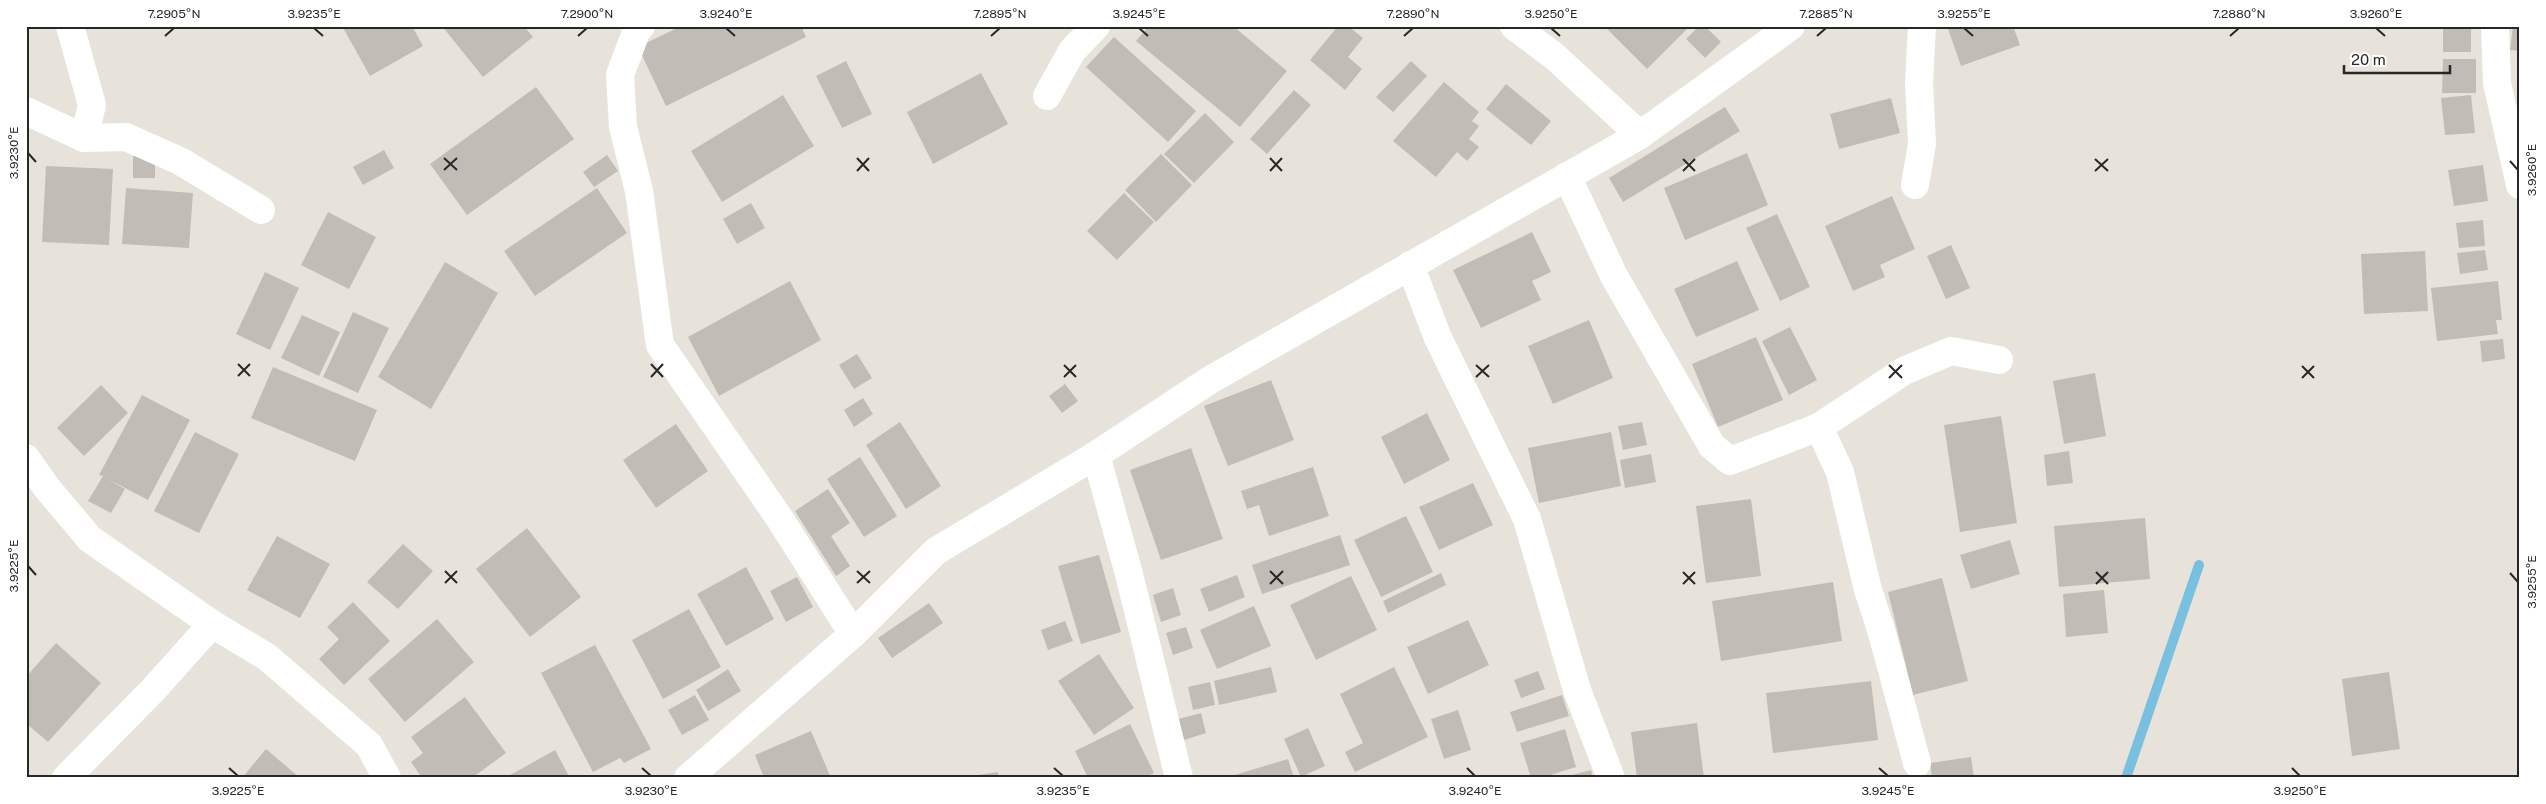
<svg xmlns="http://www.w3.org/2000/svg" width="2546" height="804" viewBox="0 0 2546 804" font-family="'Public Sans',sans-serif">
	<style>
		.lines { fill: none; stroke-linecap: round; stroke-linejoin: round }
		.stream { stroke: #78bfe0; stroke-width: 10 }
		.building { fill: #c1bdb6 }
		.minor { stroke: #fff; stroke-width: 28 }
		.tertiary { stroke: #fff; stroke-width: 28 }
		.ticks { fill: none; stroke: #272727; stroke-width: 2 }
		.neatline { fill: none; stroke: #272727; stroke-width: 2 }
		.ticks-label { font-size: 12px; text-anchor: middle; fill: #272727 }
	</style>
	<rect width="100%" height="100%" fill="#e8e3da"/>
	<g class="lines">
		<!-- stream -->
		<path class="stream" d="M2126 778 2199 565"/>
	</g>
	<!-- building -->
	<g class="building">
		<path d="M342 26H412L423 46 370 76Z"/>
		<path d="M442 26H524L533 37 483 77Z"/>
		<path d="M681 26H801L806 37 666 106 638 47Z"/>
		<path d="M1149 26H1233L1287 71 1240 127 1136 41Z"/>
		<path d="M1338 26H1348L1363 38 1348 57 1362 69 1345 90 1310 60Z"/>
		<path d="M1604 26H1690L1647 69Z"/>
		<path d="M1699 26H1705L1721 42 1705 58 1686 39Z"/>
		<path d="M1947 26H2013L2020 45 1961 66Z"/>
		<rect x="2443" y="26" width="28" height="26"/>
		<path d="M2513 26H2520V51L2510 50Z"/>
		<path d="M1114 37 1196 111 1168 142 1086 67Z"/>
		<path d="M2443 59H2476V93H2442Z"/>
		<path d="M846 61 872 114 842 128 816 76Z"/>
		<path d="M1411 61 1427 76 1393 112 1376 97Z"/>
		<path d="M981 73 1008 124 933 164 907 112Z"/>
		<path d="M1444 82 1479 112 1472 121 1479 126 1469 139 1479 147 1467 161 1457 152 1436 177 1393 141Z"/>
		<path d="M1506 84 1551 121 1531 145 1486 109Z"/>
		<path d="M536 87 574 139 467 215 430 164Z"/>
		<path d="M1294 90 1311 105 1267 154 1250 139Z"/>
		<path d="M783 95 814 146 722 202 691 151Z"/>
		<path d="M2471 95 2475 133 2445 135 2441 98Z"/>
		<path d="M1891 98 1900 133 1839 149 1830 114Z"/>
		<path d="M1725 107 1740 131 1623 202 1609 178Z"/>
		<path d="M1205 113 1234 142 1194 183 1164 154Z"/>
		<path d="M384 150 394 168 363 185 353 167Z"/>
		<path d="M1747 153 1768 205 1685 240 1664 188Z"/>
		<path d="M1161 154 1192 185 1156 222 1125 190Z"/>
		<path d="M607 155 618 171 594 187 583 172Z"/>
		<rect x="133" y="156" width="22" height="22"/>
		<path d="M2483 165 2488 201 2454 206 2448 170Z"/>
		<path d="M46 166 113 169 109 245 42 242Z"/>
		<path d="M126 188 193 193 189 248 122 244Z"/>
		<path d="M597 188 627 233 535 296 504 251Z"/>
		<path d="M1124 193 1154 222 1117 260 1087 231Z"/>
		<path d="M1892 196 1915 249 1880 265 1885 277 1853 291 1825 226Z"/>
		<path d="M751 203 765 228 737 244 723 219Z"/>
		<path d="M328 212 376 237 349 289 301 265Z"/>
		<path d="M1777 214 1810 287 1780 301 1746 228Z"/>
		<path d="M2483 220 2485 246 2459 248 2456 223Z"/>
		<path d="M1532 232 1551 272 1532 281 1541 300 1481 328 1453 270Z"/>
		<path d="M1951 245 1970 288 1946 299 1927 256Z"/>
		<path d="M2485 250 2488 270 2460 274 2457 253Z"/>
		<path d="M2425 251 2428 311 2364 314 2361 254Z"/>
		<path d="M1737 261 1759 310 1696 337 1674 289Z"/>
		<path d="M445 262 498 293 431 409 378 377Z"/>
		<path d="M265 272 299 288 270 350 236 334Z"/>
		<path d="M790 281 821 340 719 396 688 337Z"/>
		<path d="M2498 281 2502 320H2496L2498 334 2437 341 2431 288Z"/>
		<path d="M353 312 389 328 358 393 323 377Z"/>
		<path d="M302 315 340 332 319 376 281 358Z"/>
		<path d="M1589 320 1613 378 1553 404 1528 346Z"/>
		<path d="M1790 327 1817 380 1789 395 1762 341Z"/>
		<path d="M1756 337 1783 400 1718 427 1692 364Z"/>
		<path d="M2503 339 2505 359 2482 362 2480 341Z"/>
		<path d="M857 354 872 378 854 389 839 365Z"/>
		<path d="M273 367 377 410 355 461 251 418Z"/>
		<path d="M2095 373 2106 436 2064 444 2053 381Z"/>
		<path d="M1271 380 1294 440 1228 466 1204 406Z"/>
		<path d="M1065 384 1078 401 1062 413 1049 396Z"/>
		<path d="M101 385 128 413 84 456 57 428Z"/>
		<path d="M142 395 190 420 148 500 106 478 125 489 111 513 88 501 103 476 99 475Z"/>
		<path d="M863 398 873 414 854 427 844 410Z"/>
		<path d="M1427 413 1450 460 1404 484 1381 437Z"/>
		<path d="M2001 416 2017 523 1960 532 1944 425Z"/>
		<path d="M900 422 941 486 906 509 866 445Z"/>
		<path d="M1642 422 1647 445 1623 450 1618 426Z"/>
		<path d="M676 424 708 471 656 508 623 460Z"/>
		<path d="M195 432 239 454 199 533 154 511Z"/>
		<path d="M1611 432 1621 486 1539 503 1528 448Z"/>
		<path d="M1191 448 1223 539 1161 560 1130 470Z"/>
		<path d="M2069 451 2073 483 2047 486 2044 455Z"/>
		<path d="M1651 454 1656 482 1625 488 1620 460Z"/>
		<path d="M860 457 897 516 864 537 827 479Z"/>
		<path d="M1313 467 1329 516 1269 536 1259 505 1247 509 1241 491Z"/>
		<path d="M1473 483 1493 525 1439 550 1419 507Z"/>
		<path d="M828 489 850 523 831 536 850 566 836 576 795 511Z"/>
		<path d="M1751 499 1761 576 1706 583 1696 506Z"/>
		<path d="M1406 516 1433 572 1381 597 1354 540Z"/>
		<path d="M2145 518 2150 579 2059 587 2054 526Z"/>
		<path d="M527 528 581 597 530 637 476 569Z"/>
		<path d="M1340 535 1350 565 1262 594 1252 565Z"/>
		<path d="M277 536 330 564 300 618 247 590Z"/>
		<path d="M2010 540 2020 574 1971 589 1960 555Z"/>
		<path d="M403 544 433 571 398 609 367 582Z"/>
		<path d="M1099 555 1121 632 1081 644 1058 566Z"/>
		<path d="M746 567 774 619 726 646 697 594Z"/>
		<path d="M1441 573 1446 585 1388 613 1383 601Z"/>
		<path d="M1237 575 1245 597 1209 612 1200 589Z"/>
		<path d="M1351 576 1377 630 1316 660 1290 605Z"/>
		<path d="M797 577 813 607 786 622 770 591Z"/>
		<path d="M1942 578 1968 681 1913 695 1888 592Z"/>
		<path d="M1833 582 1842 641 1721 661 1712 601Z"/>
		<path d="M1173 588 1181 615 1161 622 1153 595Z"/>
		<path d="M2104 590 2108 633 2066 637 2063 594Z"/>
		<path d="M353 602 390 641 344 685 319 659 339 639 327 627Z"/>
		<path d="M929 603 943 623 892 658 878 638Z"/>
		<path d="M1254 606 1271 646 1217 669 1200 630Z"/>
		<path d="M689 609 721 667 663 699 632 640Z"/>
		<path d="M437 619 474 662 405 722 368 679Z"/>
		<path d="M1468 620 1489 665 1428 694 1407 647Z"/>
		<path d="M1065 621 1073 641 1048 650 1041 630Z"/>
		<path d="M1186 627 1193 648 1173 655 1166 633Z"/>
		<path d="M56 643 101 683 48 742 26 723V677Z"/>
		<path d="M595 645 651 749 624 763 620 758 593 772 541 673Z"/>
		<path d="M1099 654 1134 708 1094 735 1058 681Z"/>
		<path d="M1271 667 1277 692 1219 705 1214 681Z"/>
		<path d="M1394 667 1428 737 1355 772 1345 752 1363 743 1340 694Z"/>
		<path d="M728 669 741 691 708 711 696 690Z"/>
		<path d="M1538 671 1545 689 1521 698 1514 680Z"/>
		<path d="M2389 672 2400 749 2352 756 2342 679Z"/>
		<path d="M1871 681 1878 740 1773 753 1766 693Z"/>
		<path d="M1210 682 1215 705 1193 710 1188 687Z"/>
		<path d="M695 695 709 720 682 735 668 710Z"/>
		<path d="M1562 695 1569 716 1517 732 1510 712Z"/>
		<path d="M465 697 506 753 472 778H441L439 775 436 778H422L411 762 423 753 411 737Z"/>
		<path d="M1458 710 1471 750 1444 759 1431 719Z"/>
		<path d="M1201 713 1206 733 1184 740 1178 719Z"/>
		<path d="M1697 723 1704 778H1637L1631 732Z"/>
		<path d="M1130 724 1154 773 1143 778H1088L1075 751Z"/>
		<path d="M1308 728 1325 766 1301 777 1284 739Z"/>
		<path d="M1565 729 1576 767 1541 778H1531L1520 743Z"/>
		<path d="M811 731 831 778H764L755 755Z"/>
		<path d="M266 749 300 778H242Z"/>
		<path d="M555 750 570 778H505Z"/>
		<path d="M1971 757 1974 778H1932L1930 763Z"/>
		<path d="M1288 759 1294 778H1228V777Z"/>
		<path d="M1591 770 1593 778H1564V777Z"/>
		<path d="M998 772 999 778H966L965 777Z"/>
	</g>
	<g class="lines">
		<!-- minor -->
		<g class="minor">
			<path d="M70 26 92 105 84 138"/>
			<path d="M641 26 636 32 620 75 623 127 639 191 660 345 778 516 853 634"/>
			<path d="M1514 26 1554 56 1640 135"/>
			<path d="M1047 96 1072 51 1096 26"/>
			<path d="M26 111 84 138 126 137 180 161 261 210"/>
			<path d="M1567 176 1614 276 1712 446 1730 461 1819 427 1904 371 1951 351 1999 360"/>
			<path d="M1915 185 1922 144 1919 83 1922 26"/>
			<path d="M1410 265 1438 338 1527 519 1577 690 1611 778"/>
			<path d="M1819 427 1840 472 1868 590 1882 633 1917 763"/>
			<path d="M1096 455 1129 574 1179 778"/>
			<path d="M26 458 47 488 90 539 212 624 267 657 369 745 387 778"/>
			<path d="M66 778 153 690 212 624"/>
			<path d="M688 778 853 634 936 551 1096 455 1210 380 1640 135 1791 26"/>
		</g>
		<!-- tertiary -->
		<path class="tertiary" d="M2495 26 2497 83 2520 185"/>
	</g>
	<!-- ticks -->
	<path class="ticks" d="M314 28 323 36M726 28 735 36M1139 28 1148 36M1551 28 1560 36M1964 28 1973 36M2376 28 2385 36M165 36 174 28M578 36 587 28M991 36 1000 28M1404 36 1413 28M1817 36 1826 28M2230 36 2239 28M28 153 36 162M444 158 457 170M857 158 869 171M1270 158 1282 171M1683 159 1695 171M2095 159 2108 171M2510 161 2518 170M444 170 457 158M857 171 869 158M1270 171 1282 158M1683 171 1695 159M2095 171 2108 159M238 364 250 376M651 364 663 377M1064 365 1076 377M1476 365 1489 377M1889 365 1902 378M2302 366 2314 378M238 376 250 364M651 377 663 364M1064 377 1076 365M1476 377 1489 365M1889 378 1902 365M2302 378 2314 366M28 566 36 575M445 571 457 583M857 571 870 583M1270 571 1283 584M1683 572 1695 584M2096 572 2108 584M2510 573 2518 582M445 583 457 571M857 583 870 571M1270 584 1283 571M1683 584 1695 572M2096 584 2108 572M229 768 238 776M642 768 651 776M1054 768 1063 776M1467 768 1475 776M1879 768 1888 776M2292 768 2300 776"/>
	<!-- border -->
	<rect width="2546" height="804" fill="none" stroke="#ffffff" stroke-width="55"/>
	<!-- scale -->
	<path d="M2344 65v8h106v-8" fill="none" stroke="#272727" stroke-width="2.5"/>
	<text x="2351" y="65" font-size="15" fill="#272727" stroke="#ffffff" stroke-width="4" paint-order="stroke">20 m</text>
	<rect x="28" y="28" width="2490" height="748" class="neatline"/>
	<g class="ticks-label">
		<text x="174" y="18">7.2905°N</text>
		<text x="314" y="18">3.9235°E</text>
		<text x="587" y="18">7.2900°N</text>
		<text x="726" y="18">3.9240°E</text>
		<text x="1000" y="18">7.2895°N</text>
		<text x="1139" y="18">3.9245°E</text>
		<text x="1413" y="18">7.2890°N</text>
		<text x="1551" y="18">3.9250°E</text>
		<text x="1826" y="18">7.2885°N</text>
		<text x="1964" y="18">3.9255°E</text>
		<text x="2239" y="18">7.2880°N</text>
		<text x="2376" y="18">3.9260°E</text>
		<text transform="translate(14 153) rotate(-90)" y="4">3.9230°E</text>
		<text transform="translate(2532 170) rotate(-90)" y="4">3.9260°E</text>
		<text transform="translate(14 566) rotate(-90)" y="4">3.9225°E</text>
		<text transform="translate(2532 582) rotate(-90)" y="4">3.9255°E</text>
		<text x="238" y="795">3.9225°E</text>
		<text x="651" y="795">3.9230°E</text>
		<text x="1063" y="795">3.9235°E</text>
		<text x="1475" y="795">3.9240°E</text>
		<text x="1888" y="795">3.9245°E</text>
		<text x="2300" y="795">3.9250°E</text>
	</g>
</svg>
